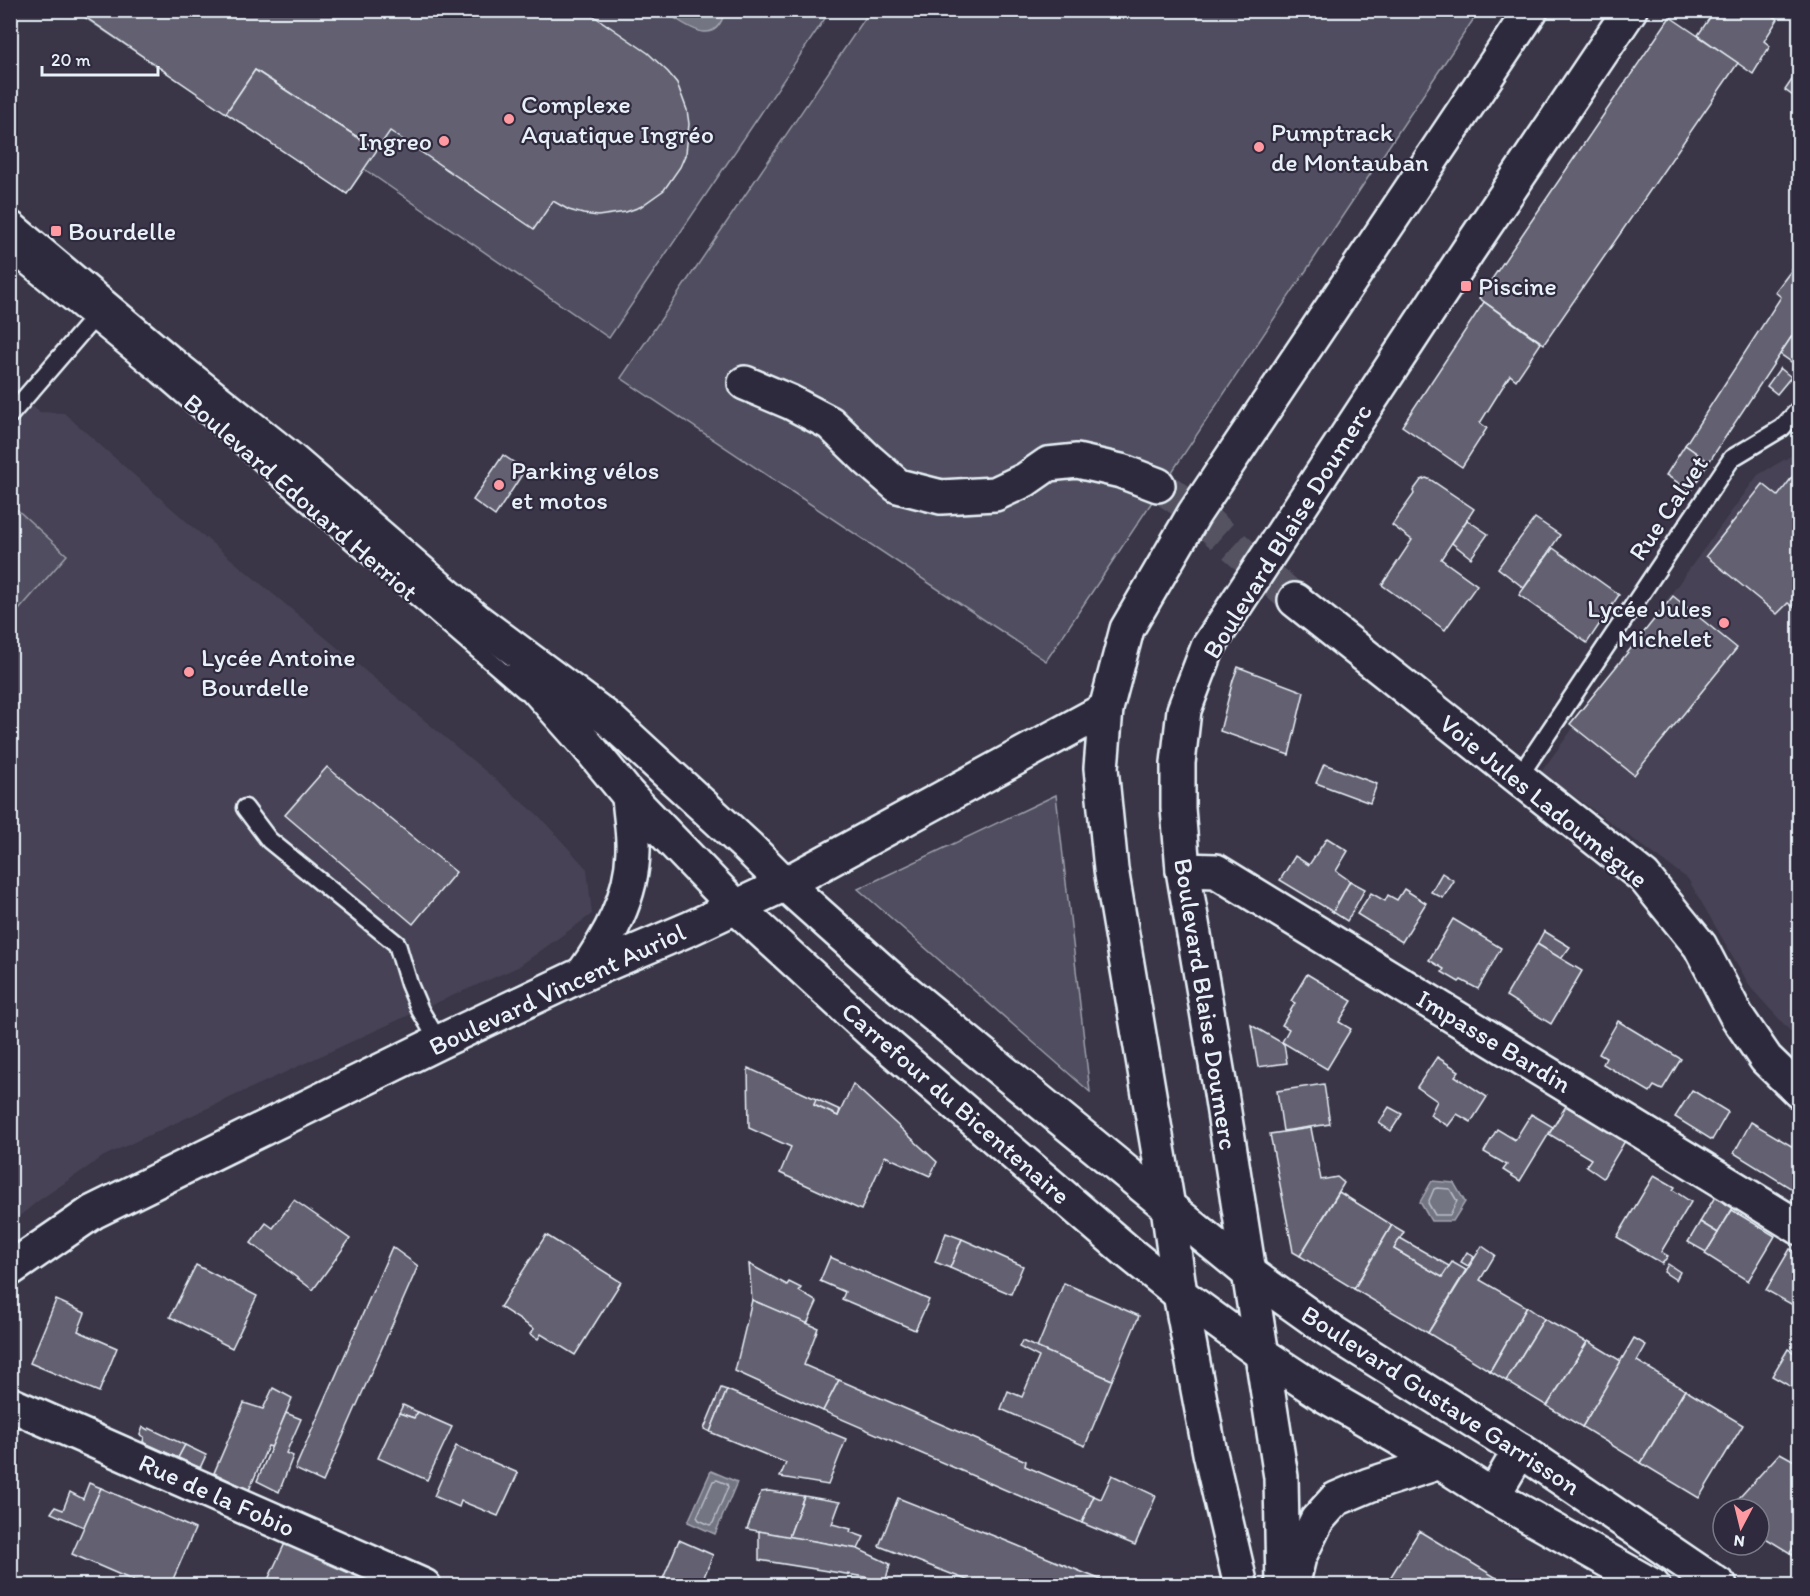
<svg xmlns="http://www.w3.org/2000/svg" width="1810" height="1596" viewBox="0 0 1810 1596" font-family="Itim,sans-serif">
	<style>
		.built { fill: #464354 }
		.green { fill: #504e5f; stroke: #9ca0ac; stroke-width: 1.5 }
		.water { fill: #737482; stroke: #a2a6b1; stroke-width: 1.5 }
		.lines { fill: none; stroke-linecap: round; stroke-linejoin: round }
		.shore { stroke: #b9bfc9; stroke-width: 1.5 }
		.building { fill: #636171; stroke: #e8f1f8; stroke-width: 1.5 }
		.street-tunnel { stroke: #545262; stroke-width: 33; stroke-dasharray: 33 16; stroke-linecap: butt }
		.lane-casing { stroke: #e8f1f8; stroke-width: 21 }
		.street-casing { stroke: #e8f1f8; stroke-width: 38 }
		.secondary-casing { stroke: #e8f1f8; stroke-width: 38 }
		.primary-casing { stroke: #e8f1f8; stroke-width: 38 }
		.lane { stroke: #2f2a3d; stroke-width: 16 }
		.street { stroke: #2f2a3d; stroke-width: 33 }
		.secondary { stroke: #2f2a3d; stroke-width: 33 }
		.primary { stroke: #2f2a3d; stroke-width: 33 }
		.poi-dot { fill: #ff9aa2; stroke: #2f2a3d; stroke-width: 2 }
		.labels { text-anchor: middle; stroke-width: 4.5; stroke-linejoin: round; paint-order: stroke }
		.poi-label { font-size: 26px; fill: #e8f1f8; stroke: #2f2a3d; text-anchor: start }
		.street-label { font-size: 26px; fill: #e8f1f8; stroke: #2f2a3d }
	</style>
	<rect width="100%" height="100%" fill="#3a3648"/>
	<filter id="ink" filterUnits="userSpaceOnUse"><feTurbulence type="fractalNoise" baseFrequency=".0167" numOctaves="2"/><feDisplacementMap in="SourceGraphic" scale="12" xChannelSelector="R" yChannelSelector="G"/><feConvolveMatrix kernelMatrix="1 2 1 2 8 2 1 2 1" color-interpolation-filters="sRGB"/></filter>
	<g filter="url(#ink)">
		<!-- built -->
		<g class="built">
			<path d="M11 389 40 412 64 413 195 529 538 815 587 869 592 914 518 967 420 1010 104 1156 38 1201 11 1223Z"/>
			<path d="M1799 451V1041L1751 988 1688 879 1541 772 1758 475Z"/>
		</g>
		<!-- green -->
		<g class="green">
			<path d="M75 11H830L609 338 364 169 347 194Z"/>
			<path d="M870 11H1479L1046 661 621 378Z"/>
			<path d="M11 504 67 555 11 619Z"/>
			<path d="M1056 795 1090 1092 858 889Z"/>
		</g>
		<!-- water -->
		<g class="water">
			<path d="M679 11V10L725 11C716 45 694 31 673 17Z"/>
			<path d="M1432 1181 1454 1183 1465 1202 1453 1221H1431L1420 1202Z"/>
			<path d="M711 1471 737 1482 715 1534 688 1522Z"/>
		</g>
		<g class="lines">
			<!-- shore -->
			<g class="shore">
				<path d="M1437 1188 1450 1189 1457 1201 1450 1215H1435L1428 1203 1434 1189Z"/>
				<path d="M717 1480 727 1484 728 1487 713 1523 710 1525 699 1520 697 1517 713 1481Z"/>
			</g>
		</g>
		<!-- building -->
		<g class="building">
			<path d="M75 10H585L648 53 668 72 677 83 687 110 689 124 686 153 680 167 664 190 640 207 626 212 598 216 583 214 569 210 553 201 534 229 390 131 377 150 255 70 226 113Z"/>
			<path d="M1715 10H1764L1778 19 1764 41 1770 46 1753 74 1698 35Z"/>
			<path d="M1670 17 1738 63 1544 344 1479 298Z"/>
			<path d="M1800 68V101L1785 90Z"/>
			<path d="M255 70 377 150 347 194 226 113Z"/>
			<path d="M1800 259V324L1709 462 1685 445 1781 297 1775 292Z"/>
			<path d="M1484 302 1541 343 1516 380 1510 375 1480 423 1487 428 1462 467 1402 426Z"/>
			<path d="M1800 324V368L1780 354Z"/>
			<path d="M1780 368 1791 377 1777 394 1767 386Z"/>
			<path d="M1685 445 1709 462 1691 491 1666 475Z"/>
			<path d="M503 455 525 470 495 516 473 500Z"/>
			<path d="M1796 472 1800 477V612L1788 603 1777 614 1706 556 1763 484 1778 496Z"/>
			<path d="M1426 478 1431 480 1474 509 1441 559 1477 585 1445 630 1382 585 1412 540 1392 525 1414 494 1413 491 1421 480Z"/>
			<path d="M1535 518 1560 535 1524 588 1498 568Z"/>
			<path d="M1467 520 1488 534 1471 558 1452 543Z"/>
			<path d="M1553 548 1619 595 1587 643 1519 595Z"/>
			<path d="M1673 596 1737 648 1634 775 1570 724Z"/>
			<path d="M1238 667 1304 692 1289 755 1220 731 1233 680Z"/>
			<path d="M1324 764 1377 784 1370 803 1316 783Z"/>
			<path d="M327 767 456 872 413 924 285 815Z"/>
			<path d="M1327 838 1348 851 1336 871 1350 881 1333 912 1280 880 1295 856 1309 865Z"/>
			<path d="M1442 873 1454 881 1443 898 1431 892Z"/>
			<path d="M1350 881 1365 889 1347 921 1333 912Z"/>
			<path d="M1404 889 1426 903 1402 942 1357 914 1371 893 1385 901 1388 895 1397 900Z"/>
			<path d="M1453 919 1501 948 1478 989 1461 980 1459 982 1442 972 1444 969 1429 960Z"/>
			<path d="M1544 931 1570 947 1561 959 1537 944Z"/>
			<path d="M1537 944 1582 971 1551 1024 1506 996Z"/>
			<path d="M1307 974 1352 1001 1339 1022 1351 1029 1327 1069 1282 1042 1289 1029 1282 1025 1295 1003 1291 1001Z"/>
			<path d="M1618 1021 1681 1059 1662 1090 1654 1086 1650 1092 1603 1064 1606 1058 1599 1054Z"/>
			<path d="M1251 1025 1284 1044 1287 1063 1258 1067Z"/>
			<path d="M1437 1057 1459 1071 1455 1076 1487 1097 1471 1122 1457 1114 1448 1126 1430 1115 1437 1101 1417 1087Z"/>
			<path d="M748 1068 816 1099 814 1105 838 1116 853 1084 937 1162 930 1176 885 1156 861 1210 780 1173 791 1147 749 1128Z"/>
			<path d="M1324 1084 1330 1124 1283 1131 1277 1091Z"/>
			<path d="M1692 1090 1728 1112 1712 1140 1675 1117Z"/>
			<path d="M816 1099 840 1110 838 1116 814 1105Z"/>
			<path d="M1566 1106 1625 1141 1603 1178 1586 1166 1591 1159 1549 1134Z"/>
			<path d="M1389 1107 1402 1114 1391 1131 1379 1123Z"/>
			<path d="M1531 1114 1553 1127 1520 1181 1503 1170 1507 1165 1484 1152 1497 1129 1515 1140Z"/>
			<path d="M1751 1122 1800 1151V1194L1734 1153Z"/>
			<path d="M1311 1128 1321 1180 1337 1177 1344 1183 1300 1256 1293 1252 1292 1246 1270 1134Z"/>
			<path d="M1654 1175 1675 1187 1673 1190 1691 1202 1661 1252 1668 1256 1662 1264 1617 1237Z"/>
			<path d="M1339 1192 1392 1225 1354 1289 1300 1256Z"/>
			<path d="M1716 1195 1734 1206 1718 1233 1700 1222Z"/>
			<path d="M294 1200 350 1239 313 1290 251 1243 266 1223 273 1228Z"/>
			<path d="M1732 1210 1775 1236 1748 1281 1705 1254Z"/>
			<path d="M1700 1222 1718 1233 1706 1252 1688 1242Z"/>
			<path d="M1392 1225 1404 1232 1394 1249 1442 1277 1452 1262 1466 1270 1428 1333 1354 1289Z"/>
			<path d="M946 1233 962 1239 950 1268 935 1262Z"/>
			<path d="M546 1235 621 1282 575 1355 541 1334 538 1339 530 1334 534 1329 500 1307Z"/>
			<path d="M1400 1238 1449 1266 1442 1277 1394 1249Z"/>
			<path d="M962 1239 1023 1266 1011 1294 950 1268Z"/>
			<path d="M1482 1246 1495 1255 1480 1280 1527 1307 1490 1371 1428 1333Z"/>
			<path d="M392 1247 418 1266 323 1482 295 1469Z"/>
			<path d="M1790 1249 1800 1254V1309L1766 1290Z"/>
			<path d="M1467 1252 1474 1257 1468 1266 1461 1262Z"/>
			<path d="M830 1257 929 1300 915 1330 842 1299 845 1292 820 1281Z"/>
			<path d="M749 1264 787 1285 789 1282 801 1288 799 1291 817 1302 807 1324 752 1300Z"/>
			<path d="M1668 1264 1680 1272 1676 1280 1664 1272Z"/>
			<path d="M196 1265 257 1296 232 1348 170 1317Z"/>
			<path d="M1064 1283 1139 1316 1112 1380 1037 1348Z"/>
			<path d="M56 1300 85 1313 78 1331 117 1348 99 1392 30 1363Z"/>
			<path d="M752 1300 818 1328 804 1365 839 1380 823 1411 735 1371Z"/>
			<path d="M1527 1307 1544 1319 1506 1381 1490 1371Z"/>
			<path d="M1544 1319 1587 1342 1547 1406 1506 1381Z"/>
			<path d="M1634 1338 1646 1345 1637 1361 1685 1390 1641 1463 1582 1427Z"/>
			<path d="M1022 1341 1112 1380 1085 1446 1001 1409 1008 1391 1022 1397 1039 1357 1019 1347Z"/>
			<path d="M1588 1341 1621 1361 1582 1427 1547 1406Z"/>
			<path d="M1788 1349 1800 1356V1392L1772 1376Z"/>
			<path d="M839 1380 1026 1461 1025 1466 1094 1496 1082 1523 823 1411Z"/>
			<path d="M273 1388 292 1398 272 1447 268 1446 249 1490 214 1473 244 1403 263 1409Z"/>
			<path d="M721 1388 727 1390 710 1432 704 1429Z"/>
			<path d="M727 1390 846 1439 828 1485 780 1477 786 1463 710 1432Z"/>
			<path d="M1685 1390 1743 1425 1699 1498 1641 1463Z"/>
			<path d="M403 1405 418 1412 414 1418 399 1413Z"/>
			<path d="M418 1412 452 1427 427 1480 378 1458 399 1413 414 1418Z"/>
			<path d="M286 1413 301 1419 286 1453 293 1456 279 1492 257 1481Z"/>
			<path d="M143 1427 148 1430 149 1428 185 1445 178 1458 143 1442 144 1437 140 1435Z"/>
			<path d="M185 1445 206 1455 200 1468 178 1458Z"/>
			<path d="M456 1446 518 1473 498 1516 461 1501 459 1507 434 1496Z"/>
			<path d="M1780 1453 1800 1464V1538L1790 1553 1759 1534V1509H1729Z"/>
			<path d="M1112 1475 1156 1496 1135 1545 1082 1523 1094 1496 1101 1499Z"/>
			<path d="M89 1483 101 1488 84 1527 51 1513 55 1507 63 1510 70 1492 83 1499Z"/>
			<path d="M101 1488 195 1529 170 1586H146L72 1554Z"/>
			<path d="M769 1491 804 1496 789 1537 747 1529 761 1492Z"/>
			<path d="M804 1496 840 1502 832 1524 851 1529 850 1532 864 1537 858 1549 789 1537Z"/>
			<path d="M898 1498 999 1538 1116 1586H982L879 1546Z"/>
			<path d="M759 1531 858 1549 890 1564 885 1583 865 1577 759 1560Z"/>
			<path d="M1419 1531 1510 1586H1385Z"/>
			<path d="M1800 1538V1559L1790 1553Z"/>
			<path d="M287 1539 380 1581 378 1586H265Z"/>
			<path d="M679 1540 713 1555 704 1577 701 1578 699 1586H660Z"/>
		</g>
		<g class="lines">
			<!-- street-tunnel -->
			<path class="street-tunnel" d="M1158 485 1185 503 1295 600"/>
			<!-- lane casing -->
			<g class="lane-casing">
				<g id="lane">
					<path d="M10 253 159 375 524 690"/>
					<path d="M10 415 99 312"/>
					<path d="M1518 778 1732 458 1782 428 1800 408"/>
					<path d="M245 808 269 840 397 944 409 984 420 1010 439 1042"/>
				</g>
			</g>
			<!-- street casing -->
			<g class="street-casing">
				<g id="street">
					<path d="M745 383 790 402 830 423 867 459 898 486 941 497 995 494 1025 480 1048 464 1077 461 1121 471 1158 485"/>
					<path d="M1295 600 1644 877 1700 946 1736 1015 1766 1059 1800 1092"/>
					<path d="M1183 870 1216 871 1800 1228"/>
					<path d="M10 1404 424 1586"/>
					<path d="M1493 1496 1520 1450"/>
				</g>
			</g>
			<!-- secondary casing -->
			<g class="secondary-casing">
				<g id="secondary">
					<path d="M10 228 170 363 289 458 476 620 610 720 748 847 785 884 899 986 1249 1273 1329 1330 1520 1450 1720 1586"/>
					<path d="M523 673 587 745 629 796 736 907 872 1032 1128 1252 1180 1294 1262 1354 1324 1395 1440 1462 1493 1496 1653 1586"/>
					<path d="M583 974C609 938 632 897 633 851 634 833 630 814 629 796"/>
					<path d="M10 1269 93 1212 439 1042 583 974 691 928 785 884 1106 709"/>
					<path d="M1292 1586 1299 1557 1317 1520 1336 1499 1369 1485 1440 1462"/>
				</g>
			</g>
			<!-- primary casing -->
			<g class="primary-casing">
				<g id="primary">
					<path d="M1241 1586 1210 1453 1180 1294 1168 1207 1111 869 1101 768 1106 709 1127 629 1194 514 1531 10"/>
					<path d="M1283 1586 1281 1477 1221 1093 1183 870 1178 808V763L1184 710 1208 647 1468 251 1630 10"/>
				</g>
			</g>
			<!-- lane -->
			<use href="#lane" class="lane"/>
			<!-- street -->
			<use href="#street" class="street"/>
			<!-- secondary -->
			<use href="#secondary" class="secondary"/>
			<!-- primary -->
			<use href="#primary" class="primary"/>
		</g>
	</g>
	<!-- markers -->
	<g class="poi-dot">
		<circle cx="509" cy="119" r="6"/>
		<circle cx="444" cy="141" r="6"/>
		<circle cx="1259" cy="147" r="6"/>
		<rect x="50" y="225" width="12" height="12" rx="3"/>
		<rect x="1460" y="280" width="12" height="12" rx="3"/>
		<circle cx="499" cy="485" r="6"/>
		<circle cx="1724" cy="623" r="6"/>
		<circle cx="189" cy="672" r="6"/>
	</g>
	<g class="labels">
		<!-- poi labels -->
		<g class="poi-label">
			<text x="521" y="113">Complexe<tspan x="521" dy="30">Aquatique Ingréo</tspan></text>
			<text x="1271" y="141">Pumptrack<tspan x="1271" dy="30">de Montauban</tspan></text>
			<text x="432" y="150" text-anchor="end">Ingreo</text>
			<text x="68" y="240">Bourdelle</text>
			<text x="1478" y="295">Piscine</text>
			<text x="511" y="479">Parking vélos<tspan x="511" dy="30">et motos</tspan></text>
			<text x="1712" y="617" text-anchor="end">Lycée Jules<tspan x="1712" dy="30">Michelet</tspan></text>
			<text x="201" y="666">Lycée Antoine<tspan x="201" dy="30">Bourdelle</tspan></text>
		</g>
		<!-- street labels -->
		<g class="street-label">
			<text transform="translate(301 497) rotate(41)" y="9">Boulevard Edouard Herriot</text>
			<text transform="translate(1668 508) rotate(-56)" y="9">Rue Calvet</text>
			<text transform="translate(1287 531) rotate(-58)" y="9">Boulevard Blaise Doumerc</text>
			<text transform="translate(1544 801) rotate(39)" y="9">Voie Jules Ladoumègue</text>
			<text transform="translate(557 989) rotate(-25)" y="9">Boulevard Vincent Auriol</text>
			<text transform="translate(1206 1004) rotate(81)" y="9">Boulevard Blaise Doumerc</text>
			<text transform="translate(1494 1041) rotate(31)" y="9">Impasse Bardin</text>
			<text transform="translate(956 1103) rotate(41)" y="9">Carrefour du Bicentenaire</text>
			<text transform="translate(1441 1400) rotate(33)" y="9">Boulevard Gustave Garrisson</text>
			<text transform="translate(217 1495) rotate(24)" y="9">Rue de la Fobio</text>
		</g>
	</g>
	<!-- margin -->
	<rect width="1810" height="1596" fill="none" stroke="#2f2a3d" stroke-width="36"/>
	<rect x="18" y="18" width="1774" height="1560" fill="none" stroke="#e8f1f8" stroke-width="2" filter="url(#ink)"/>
	<!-- north arrow -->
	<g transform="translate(1741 1527) rotate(187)"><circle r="28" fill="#2f2a3d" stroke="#797a88" stroke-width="1.5"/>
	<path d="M0-4.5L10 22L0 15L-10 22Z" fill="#ff9aa2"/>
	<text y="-9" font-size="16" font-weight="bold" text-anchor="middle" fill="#e8f1f8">N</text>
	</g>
	<!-- scale -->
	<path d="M42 66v9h116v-9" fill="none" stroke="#e8f1f8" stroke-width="3"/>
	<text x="51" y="66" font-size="18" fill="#e8f1f8" stroke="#2f2a3d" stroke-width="4.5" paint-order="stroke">20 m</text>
</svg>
